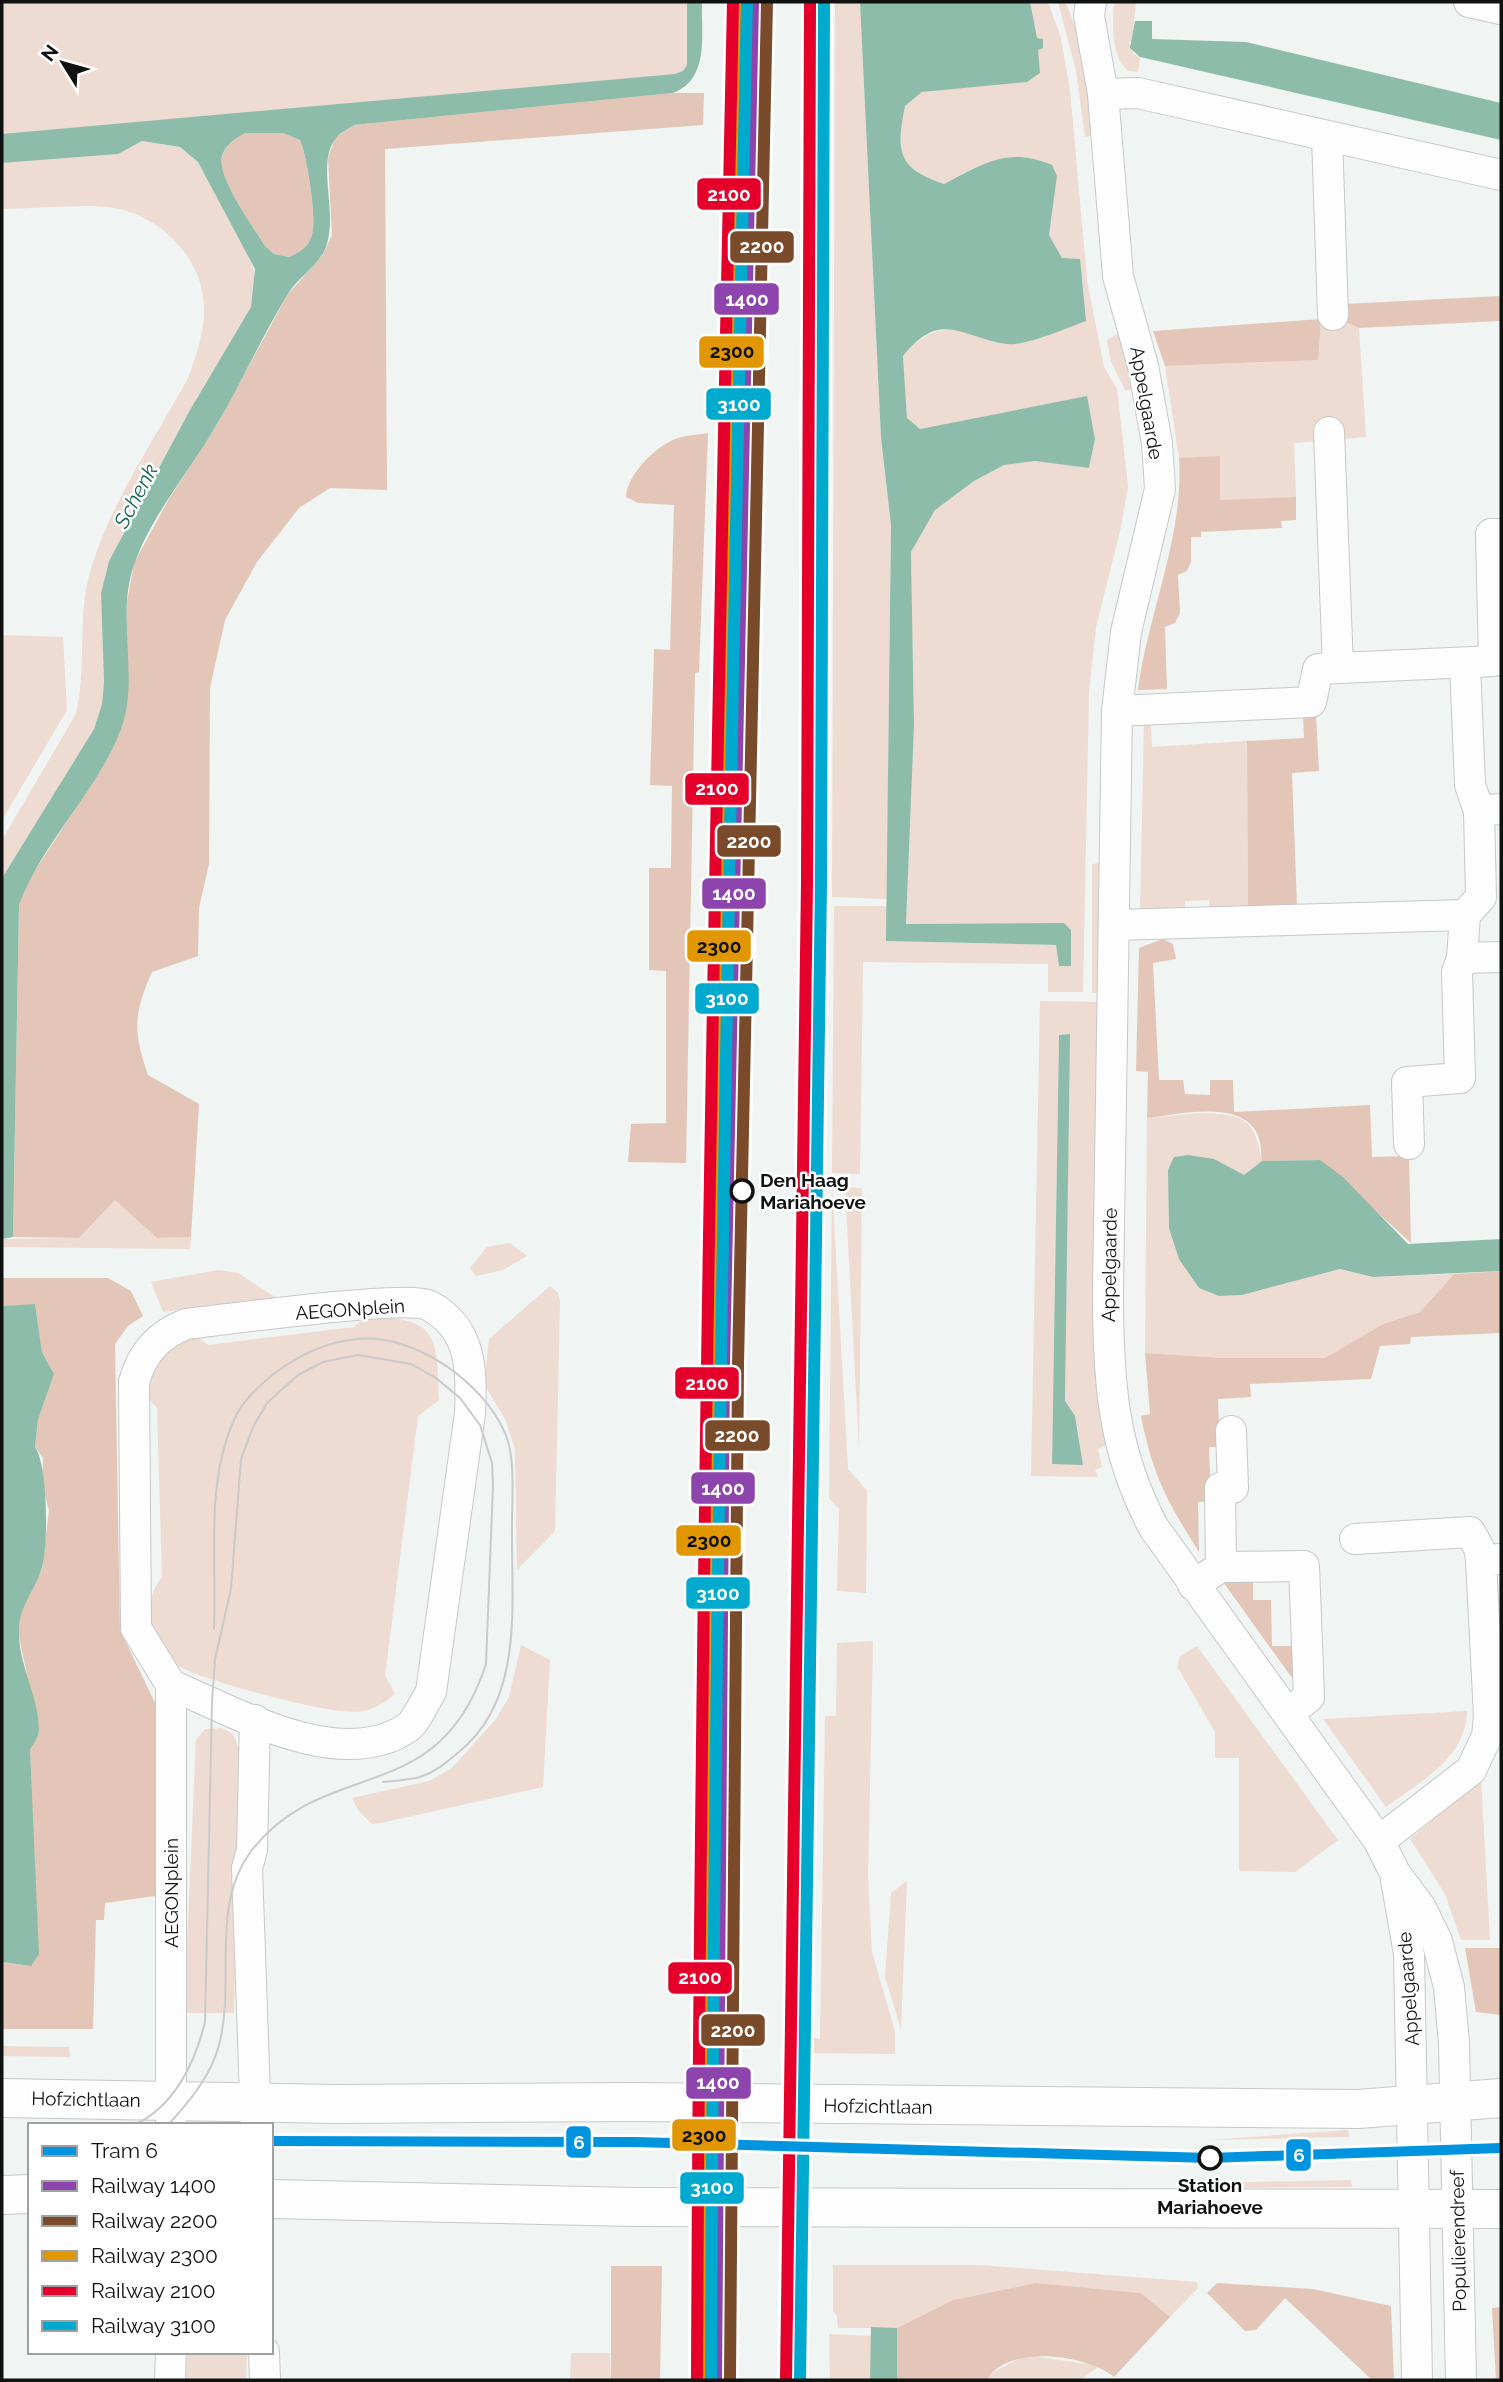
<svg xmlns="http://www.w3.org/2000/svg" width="1503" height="2382" viewBox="0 0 1503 2382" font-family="Raleway,sans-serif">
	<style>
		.green { fill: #eedbd1; fill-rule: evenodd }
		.forest { fill: #e4c6b8 }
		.water { fill: #8dbdaa; fill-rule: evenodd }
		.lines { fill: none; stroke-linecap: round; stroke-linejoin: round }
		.street-casing { stroke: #c6c9c7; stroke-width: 32 }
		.secondary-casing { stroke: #c6c9c7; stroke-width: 40 }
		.street { stroke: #fdfdfd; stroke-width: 30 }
		.secondary { stroke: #fdfdfd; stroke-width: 38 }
		.tram { stroke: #c9cac9; stroke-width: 2 }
		.rail-1-casing { stroke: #fff; stroke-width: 18 }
		.rail-2-casing { stroke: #fff; stroke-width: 18 }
		.rail-3-casing { stroke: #fff; stroke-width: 18 }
		.rail-4-casing { stroke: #fff; stroke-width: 18 }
		.rail-5-casing { stroke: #fff; stroke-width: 18 }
		.rail-1 { stroke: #8e44ad; stroke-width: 12 }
		.rail-2 { stroke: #7a4b2a; stroke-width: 12 }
		.rail-3 { stroke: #e09702; stroke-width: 12 }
		.rail-4 { stroke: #e4002b; stroke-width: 12 }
		.rail-5 { stroke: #00a9ce; stroke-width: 12 }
		.tram-1-casing { stroke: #fff; stroke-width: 16 }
		.tram-1 { stroke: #0093de; stroke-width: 10 }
		.stop-dot { fill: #fff; stroke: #101211; stroke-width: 3.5 }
		.labels { text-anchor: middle; stroke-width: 5; stroke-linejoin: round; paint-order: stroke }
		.street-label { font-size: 19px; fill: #101211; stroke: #fff }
		.stop-label { font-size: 19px; font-weight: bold; fill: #101211; stroke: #fff; text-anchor: start }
		.water-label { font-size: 21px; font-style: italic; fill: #12664d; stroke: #fff }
		.line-badge { stroke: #fff; stroke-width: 2.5 }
		.badge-label { font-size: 19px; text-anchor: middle; font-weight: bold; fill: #fff }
		.pale-badge-label { font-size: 19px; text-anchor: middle; font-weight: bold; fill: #111 }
	</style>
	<rect width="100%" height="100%" fill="#f0f4f2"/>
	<!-- green -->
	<g class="green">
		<path d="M2 2H695V61L678 85 2 142Z"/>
		<path d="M835 2H860L881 438 891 525 887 899 832 897Z"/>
		<path d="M1030 2H1048L1061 38 1070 90 1087 280 1104 367 1117 389 1128 486 1121 527 1096 627 1089 692 1083 992H1048V964L863 962 860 1174 832 1173 834 906H887V941L1056 945 1059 966H1071L1064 923 906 924 914 726 911 552 935 510 974 481 1004 465 1035 461 1089 468 1095 439 1086 397 920 429 907 418 903 356C938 315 964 331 1009 344L1062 258 1049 235 1057 176 972 169 944 184C897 168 896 152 905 106L922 92 949 88 1037 49Z"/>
		<path d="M1058 2H1065C1085 43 1090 91 1094 135L1085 137 1076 71Z"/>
		<path d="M1114 2H1136L1132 41 1129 42 1134 54 1140 57 1138 72 1128 71C1110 54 1113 24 1114 2Z"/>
		<path d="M142 141 180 147 198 162 250 258 256 279 251 307 190 410 109 561 101 593 104 682 102 704 94 729 2 878V840L76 714C85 675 80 635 85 596 95 526 154 441 188 378 196 357 204 333 204 310 205 261 163 217 115 208 87 203 33 209 2 209V163L118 154Z"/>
		<path d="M1321 319 1344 321 1359 328 1366 437 1294 443 1296 497 1220 501V457L1179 458 1165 366 1317 360Z"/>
		<path d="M1120 333 1135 389 1125 390 1111 362 1107 340Z"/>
		<path d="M2 635 63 637 67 710 2 820Z"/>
		<path d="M1144 724 1151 725 1152 747 1247 741 1248 910 1210 911 1209 900 1185 901V913L1140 912Z"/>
		<path d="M1102 863 1100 993H1092V864Z"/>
		<path d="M1040 1001 1101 1002 1107 1446 1098 1449 1102 1467 1095 1470 1098 1477 1031 1476ZM1069 1034 1065 1401 1078 1429 1082 1464 1052 1463 1059 1035Z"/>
		<path d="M1200 1113C1243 1115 1254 1116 1262 1161L1244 1175 1219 1296 1242 1295 1340 1269 1373 1277 1454 1274 1420 1312 1383 1324 1325 1358H1223L1145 1353 1147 1118Z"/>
		<path d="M832 1185 848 1469 867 1491 866 1593 837 1591 839 1509 829 1498Z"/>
		<path d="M845 1187 862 1188 859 1448Z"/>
		<path d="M115 1200 157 1238 191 1237 190 1249 2 1247V1239L79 1238Z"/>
		<path d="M510 1243 527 1256 503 1270 476 1276 470 1268 487 1247Z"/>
		<path d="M218 1270 238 1273 275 1297 163 1312 151 1282Z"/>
		<path d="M550 1286 558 1293 560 1301 555 1531 517 1570 515 1449 505 1419 484 1384 489 1339Z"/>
		<path d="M367 1316C438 1319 437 1334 439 1400L418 1416 385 1676 395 1693C387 1702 376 1708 363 1711 339 1718 207 1681 182 1668 150 1650 139 1605 162 1577L157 1408 146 1396C153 1361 160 1348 196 1336L208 1345 354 1327Z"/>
		<path d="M873 1641 868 1879 872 1952 895 2032V2054L814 2053 813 2038 820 2039 825 1716H836L837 1643Z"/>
		<path d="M521 1645 550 1660 543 1787 381 1823 372 1824 358 1810 352 1798 429 1781 452 1768 496 1719 509 1697Z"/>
		<path d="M1197 1646 1338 1840 1295 1872 1239 1871V1758H1215V1732L1178 1668 1179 1657Z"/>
		<path d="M1467 1711C1466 1759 1420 1781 1386 1807L1323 1719Z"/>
		<path d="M222 1728 233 1734 240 1751 234 2013H184L196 1740 205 1729Z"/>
		<path d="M1481 1779 1490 1940H1461L1445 1894 1410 1839Z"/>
		<path d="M907 1881 901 2029 885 1977 891 1893Z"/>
		<path d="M2 2046 69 2047 70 2057 2 2056Z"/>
		<path d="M1348 2130 1349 2137 1209 2140Z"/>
		<path d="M1351 2180 1352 2187 1201 2188V2183Z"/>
		<path d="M833 2265H980L1197 2282 1198 2288 1170 2317 1141 2293 1036 2283 953 2300 897 2328H838L837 2316 833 2311Z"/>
		<path d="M829 2334 871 2336 870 2380H830Z"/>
		<path d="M181 2352H247L246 2380H180Z"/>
		<path d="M571 2353H610L611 2380H570Z"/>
		<path d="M1026 2355 1100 2366 1080 2380H987L990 2374Z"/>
	</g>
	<!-- forest -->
	<g class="forest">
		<path d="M673 93H704L703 125 385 149 387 490 330 488 299 508 257 562 225 620 210 688 209 864 199 908 198 956 152 972C133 1015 133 1031 148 1075L199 1104 191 1237 157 1238 115 1200 79 1238 13 1237 19 905 27 883 88 789 120 733 127 602 134 563 169 499 216 426 288 294 322 256 332 235 328 158 335 138 354 125Z"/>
		<path d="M245 133H283L300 140C307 155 317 219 312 234 309 247 300 252 289 257L274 254 265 246C254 228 216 176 222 157 226 144 235 139 245 133Z"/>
		<path d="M1501 296V321L1359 328 1344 321V304Z"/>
		<path d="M1321 319 1318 360 1165 366 1153 331Z"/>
		<path d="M708 433 699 672 695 673 686 1163 628 1162 631 1124 666 1123V971L649 970V868H671L672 786 650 785 654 649 670 650 674 505 638 503 626 497C627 475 655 447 675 439 685 435 698 435 708 433Z"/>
		<path d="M1220 456V500L1296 497V520L1281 521 1282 528 1201 532V537H1191V562L1187 571 1178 575 1180 613 1175 623 1165 627 1167 689 1138 690C1148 613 1184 537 1179 458Z"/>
		<path d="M1316 714 1319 771 1292 773 1297 906 1248 910 1247 741 1304 738 1303 715Z"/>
		<path d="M1163 939 1173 944 1176 959 1153 963 1159 1080H1183L1185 1094 1210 1095V1080H1233L1234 1112 1370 1105 1372 1157 1409 1156 1411 1243 1320 1160 1262 1161C1261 1153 1261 1141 1257 1133 1239 1099 1177 1115 1147 1118L1148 1072 1136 1071 1139 948Z"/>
		<path d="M1501 1271V1333L1411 1337 1410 1344 1380 1346 1371 1379 1250 1384 1251 1397 1218 1399 1220 1447H1209L1211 1501 1198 1502 1199 1552C1168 1503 1152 1474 1141 1416L1150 1414 1145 1353 1223 1358H1325L1383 1324 1420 1312 1454 1274Z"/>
		<path d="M2 1278H108L131 1291 143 1316 128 1326 115 1344 120 1630 157 1707 155 1896 105 1903 104 1920H96L93 2029H2V1962L31 1966 30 1750 39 1732 18 1632 22 1607 42 1570 49 1510 42 1485 43 1458 35 1447 38 1420 54 1374 42 1352 35 1305 2 1306Z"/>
		<path d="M1253 1576V1600H1271L1272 1646H1295L1297 1685 1221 1579Z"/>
		<path d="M1465 1948H1501V2015L1476 2012Z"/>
		<path d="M611 2266H662L660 2380H611Z"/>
		<path d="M1036 2283 1141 2293 1170 2317 1114 2377C1088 2355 1007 2343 987 2380H897V2328L953 2300Z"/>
		<path d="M1217 2283 1313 2289 1391 2306 1394 2380H1372L1285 2298 1256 2330 1245 2331 1207 2293Z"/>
		<path d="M1501 2299V2380H1496L1492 2308 1501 2307Z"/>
	</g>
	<!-- water -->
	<g class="water">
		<path d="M687 2H702C701 34 710 79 673 93L354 125C349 129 341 132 337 137 313 163 343 221 322 255 313 269 297 279 288 294 262 336 242 382 217 424 192 468 150 517 134 565 115 619 141 679 120 732 95 794 42 843 19 905L13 1237 2 1239V878L94 729 102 704 104 682 101 593 109 561 190 410 251 307 255 269 198 162 180 147 142 141 118 154 2 163V134L675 74 683 71 687 65ZM245 133H283L300 140C307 155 317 219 312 234 309 247 300 252 289 257L274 254 265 246C254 228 216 176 222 156 226 144 235 139 245 133Z"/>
		<path d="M860 2H1030L1037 38 1043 39V48L1038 50 1040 73 1027 82 922 92 905 106C896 152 897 168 944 184 983 164 1008 146 1052 165L1057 176 1049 235 1062 258 1080 259 1086 321C1066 328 1027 346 1007 344 961 338 942 308 903 356L907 418 920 429 1087 396 1095 439 1089 468 1035 461 1004 465 974 481 935 510 911 552 914 726 906 924 1064 923 1071 930V966H1059L1056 945 886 941 891 525 881 438Z"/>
		<path d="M1135 21H1152V39L1246 42 1501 103V140L1140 57 1130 48Z"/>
		<path d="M1070 1034 1065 1401 1075 1416 1083 1465 1052 1464 1059 1035Z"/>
		<path d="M1188 1155 1214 1159 1244 1175 1262 1161 1320 1160 1343 1177 1408 1244 1501 1239V1271L1373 1277 1340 1269 1242 1295 1219 1296 1199 1288 1179 1259 1169 1228 1168 1170 1174 1157Z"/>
		<path d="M35 1304 42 1352 54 1374 38 1420 35 1447C48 1465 49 1549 41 1571 33 1593 19 1607 19 1631 18 1664 39 1697 39 1730 39 1737 33 1744 30 1750L39 1954 31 1966 2 1962V1306Z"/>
		<path d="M871 2327 897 2328V2380H870Z"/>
	</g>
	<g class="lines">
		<!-- street casing -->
		<g class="street-casing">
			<g id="street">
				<path d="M1091 2 1089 16 1103 94 1118 276 1143 366 1157 443 1160 489 1126 632 1117 711 1108 1292C1108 1379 1112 1450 1154 1528L1379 1841 1395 1873 1421 1908 1437 1941 1449 1987 1454 2043 1461 2380"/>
				<path d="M1469 2 1501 9"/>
				<path d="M1103 94 1138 93 1501 175"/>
				<path d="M1327 136 1333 315"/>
				<path d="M1329 432 1338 668"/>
				<path d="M1465 664 1470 785 1479 811"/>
				<path d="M1117 711 1311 702 1318 669 1494 661 1491 534H1501"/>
				<path d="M1115 925 1465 915 1481 897 1479 811 1501 809"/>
				<path d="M1462 958 1501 957"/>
				<path d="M1409 1144 1407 1082 1460 1078 1457 972 1462 958 1465 915"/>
				<path d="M1355 1539 1470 1532 1479 1548 1481 1560"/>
				<path d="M1221 1567 1220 1488H1233L1231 1431"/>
				<path d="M1193 1585 1221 1567 1304 1566 1309 1697 1288 1714"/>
				<path d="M171 1685C235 1712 340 1773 407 1728 417 1721 424 1702 431 1692L470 1413C472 1371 472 1329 430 1306 408 1294 223 1320 186 1324 158 1335 142 1353 134 1382L136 1628 171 1685V2125"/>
				<path d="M255 1720 252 1850 247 1868 256 2125"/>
				<path d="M1379 1841 1471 1770 1487 1736 1489 1716 1481 1560 1501 1559"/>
				<path d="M1396 1880 1409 1954 1417 2380"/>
				<path d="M264 2352 265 2380"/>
				<path d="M170 2380 171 2352"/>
			</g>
		</g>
		<!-- secondary casing -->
		<g class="secondary-casing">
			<g id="secondary">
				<path d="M2 2098 335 2104 634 2102 1358 2109 1501 2098"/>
				<path d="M2 2195 30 2194"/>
				<path d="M271 2199 633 2207 1501 2209"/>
			</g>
		</g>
		<!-- street -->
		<use href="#street" class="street"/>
		<!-- secondary -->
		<use href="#secondary" class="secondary"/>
		<!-- tram -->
		<g class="tram">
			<path d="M214 1629C217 1561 205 1485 234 1420 242 1401 259 1386 275 1373 299 1355 327 1342 357 1339 414 1333 483 1382 505 1433 517 1459 511 1510 512 1538 512 1611 522 1700 460 1751 447 1762 436 1772 420 1777 409 1780 395 1781 383 1782"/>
			<path d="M134 2125C174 2107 195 2063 205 2022L212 1702 215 1659 231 1589 241 1459 253 1427 267 1403 298 1375 323 1362 358 1355 411 1364 436 1378 460 1398 480 1425 492 1463 493 1485 486 1664C439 1810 326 1755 252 1850 209 1906 236 1982 219 2045 211 2076 189 2102 168 2125"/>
		</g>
		<!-- rail-1 casing -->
		<g class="rail-1-casing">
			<path id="rail-1" d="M716 2380 724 1365 753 2"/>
		</g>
		<!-- rail-2 casing -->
		<g class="rail-2-casing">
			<path id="rail-2" d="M730 2380 738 1365 767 2"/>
		</g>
		<!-- rail-3 casing -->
		<g class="rail-3-casing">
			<path id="rail-3" d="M702 2380 710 1365 739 2"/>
		</g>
		<!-- rail-4 casing -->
		<g class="rail-4-casing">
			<g id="rail-4">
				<path d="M697 2380C700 1587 716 795 733 2"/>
				<path d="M786 2380 807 883 810 2"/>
			</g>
		</g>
		<!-- rail-5 casing -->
		<g class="rail-5-casing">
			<g id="rail-5">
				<path d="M711 2380C714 1587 730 795 747 2"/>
				<path d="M800 2380 821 883 824 2"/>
			</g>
		</g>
		<!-- rail-1 -->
		<use href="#rail-1" class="rail-1"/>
		<!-- rail-2 -->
		<use href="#rail-2" class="rail-2"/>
		<!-- rail-3 -->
		<use href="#rail-3" class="rail-3"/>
		<!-- rail-4 -->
		<use href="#rail-4" class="rail-4"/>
		<!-- rail-5 -->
		<use href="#rail-5" class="rail-5"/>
		<!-- tram-1 casing -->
		<g class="tram-1-casing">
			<path id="tram-1" d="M271 2141 634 2142 1210 2158 1501 2148"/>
		</g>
		<!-- tram-1 -->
		<use href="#tram-1" class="tram-1"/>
	</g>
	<!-- markers -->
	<g class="stop-dot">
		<circle cx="742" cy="1191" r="11"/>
		<circle cx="1210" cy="2158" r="11"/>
	</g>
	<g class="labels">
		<!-- street labels -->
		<g class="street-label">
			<text transform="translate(1147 403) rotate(80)" y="7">Appelgaarde</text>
			<text transform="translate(1109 1265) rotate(-89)" y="7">Appelgaarde</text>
			<text transform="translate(350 1309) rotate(-4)" y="7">AEGONplein</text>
			<text transform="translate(171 1893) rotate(-90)" y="7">AEGONplein</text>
			<text transform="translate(1408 1989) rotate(-94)" y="7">Appelgaarde</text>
			<text transform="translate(86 2099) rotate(1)" y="7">Hofzichtlaan</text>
			<text transform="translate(878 2106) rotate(1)" y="7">Hofzichtlaan</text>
			<text transform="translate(1458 2241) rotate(-91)" y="7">Populierendreef</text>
		</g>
		<!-- stop labels -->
		<g class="stop-label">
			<text x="760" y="1187">Den Haag<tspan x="760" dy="22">Mariahoeve</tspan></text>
			<text x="1210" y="2192" text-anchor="middle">Station<tspan x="1210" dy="22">Mariahoeve</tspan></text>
		</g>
		<!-- water labels -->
		<g class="water-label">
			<text transform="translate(136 496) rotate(-62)" y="7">Schenk</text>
		</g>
	</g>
	<g class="line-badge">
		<rect x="696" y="177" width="66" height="34" rx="7" fill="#e4002b"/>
		<rect x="729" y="230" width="66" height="34" rx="7" fill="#7a4b2a"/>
		<rect x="713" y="282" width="67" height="34" rx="7" fill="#8e44ad"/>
		<rect x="698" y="335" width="67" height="34" rx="7" fill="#e09702"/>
		<rect x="705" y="387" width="67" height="34" rx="7" fill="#00a9ce"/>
		<rect x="684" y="772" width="66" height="34" rx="7" fill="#e4002b"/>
		<rect x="716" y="824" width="66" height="34" rx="7" fill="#7a4b2a"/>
		<rect x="701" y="877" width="66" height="33" rx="7" fill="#8e44ad"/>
		<rect x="686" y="929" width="66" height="34" rx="7" fill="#e09702"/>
		<rect x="694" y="982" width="66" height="33" rx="7" fill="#00a9ce"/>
		<rect x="674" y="1366" width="66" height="34" rx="7" fill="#e4002b"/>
		<rect x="704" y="1419" width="67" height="33" rx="7" fill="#7a4b2a"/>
		<rect x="690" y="1471" width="66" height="34" rx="7" fill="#8e44ad"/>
		<rect x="675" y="1524" width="67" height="33" rx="7" fill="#e09702"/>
		<rect x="685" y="1576" width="66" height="34" rx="7" fill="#00a9ce"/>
		<rect x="667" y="1961" width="66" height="34" rx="7" fill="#e4002b"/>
		<rect x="700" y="2013" width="66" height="34" rx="7" fill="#7a4b2a"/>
		<rect x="685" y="2066" width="67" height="34" rx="7" fill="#8e44ad"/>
		<rect x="671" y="2118" width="66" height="34" rx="7" fill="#e09702"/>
		<rect x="565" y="2125" width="27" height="34" rx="7" fill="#0093de"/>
		<rect x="1285" y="2138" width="27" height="34" rx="7" fill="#0093de"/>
		<rect x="679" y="2171" width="66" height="34" rx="7" fill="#00a9ce"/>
	</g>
	<g class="badge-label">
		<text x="729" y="201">2100</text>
		<text x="762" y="253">2200</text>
		<text x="747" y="306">1400</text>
		<text x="739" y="411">3100</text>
		<text x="717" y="795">2100</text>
		<text x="749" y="848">2200</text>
		<text x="734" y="900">1400</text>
		<text x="727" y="1005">3100</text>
		<text x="707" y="1390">2100</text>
		<text x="737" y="1442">2200</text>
		<text x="723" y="1495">1400</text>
		<text x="718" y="1600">3100</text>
		<text x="700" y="1984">2100</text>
		<text x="733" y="2037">2200</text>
		<text x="718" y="2089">1400</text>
		<text x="579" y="2149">6</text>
		<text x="1299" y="2162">6</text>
		<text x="712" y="2194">3100</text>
	</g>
	<g class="pale-badge-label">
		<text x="732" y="358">2300</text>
		<text x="719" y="953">2300</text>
		<text x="709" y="1547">2300</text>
		<text x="704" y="2142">2300</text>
	</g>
	<!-- border -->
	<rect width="1503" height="2382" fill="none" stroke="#101211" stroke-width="7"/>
	<!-- legend -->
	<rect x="28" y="2123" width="245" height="231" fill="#ffffff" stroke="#9fa0a0" stroke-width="2"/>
	<rect x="42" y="2146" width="35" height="10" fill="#0093de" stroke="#9fa0a0" stroke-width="2"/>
	<text x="91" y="2158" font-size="21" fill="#101211">Tram 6</text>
	<rect x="42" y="2181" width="35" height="10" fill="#8e44ad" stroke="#9fa0a0" stroke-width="2"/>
	<text x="91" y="2193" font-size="21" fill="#101211">Railway 1400</text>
	<rect x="42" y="2216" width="35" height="10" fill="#7a4b2a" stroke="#9fa0a0" stroke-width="2"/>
	<text x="91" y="2228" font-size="21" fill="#101211">Railway 2200</text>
	<rect x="42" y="2251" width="35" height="10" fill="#e09702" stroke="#9fa0a0" stroke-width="2"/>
	<text x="91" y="2263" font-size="21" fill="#101211">Railway 2300</text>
	<rect x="42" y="2286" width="35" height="10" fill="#e4002b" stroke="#9fa0a0" stroke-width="2"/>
	<text x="91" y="2298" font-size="21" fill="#101211">Railway 2100</text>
	<rect x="42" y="2321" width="35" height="10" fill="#00a9ce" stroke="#9fa0a0" stroke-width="2"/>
	<text x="91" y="2333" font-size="21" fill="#101211">Railway 3100</text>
	<!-- north arrow -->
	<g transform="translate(63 63) rotate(307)" stroke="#ffffff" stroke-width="5" paint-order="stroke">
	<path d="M0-5L12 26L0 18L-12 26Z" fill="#101211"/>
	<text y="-10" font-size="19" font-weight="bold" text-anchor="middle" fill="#101211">N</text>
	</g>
</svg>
